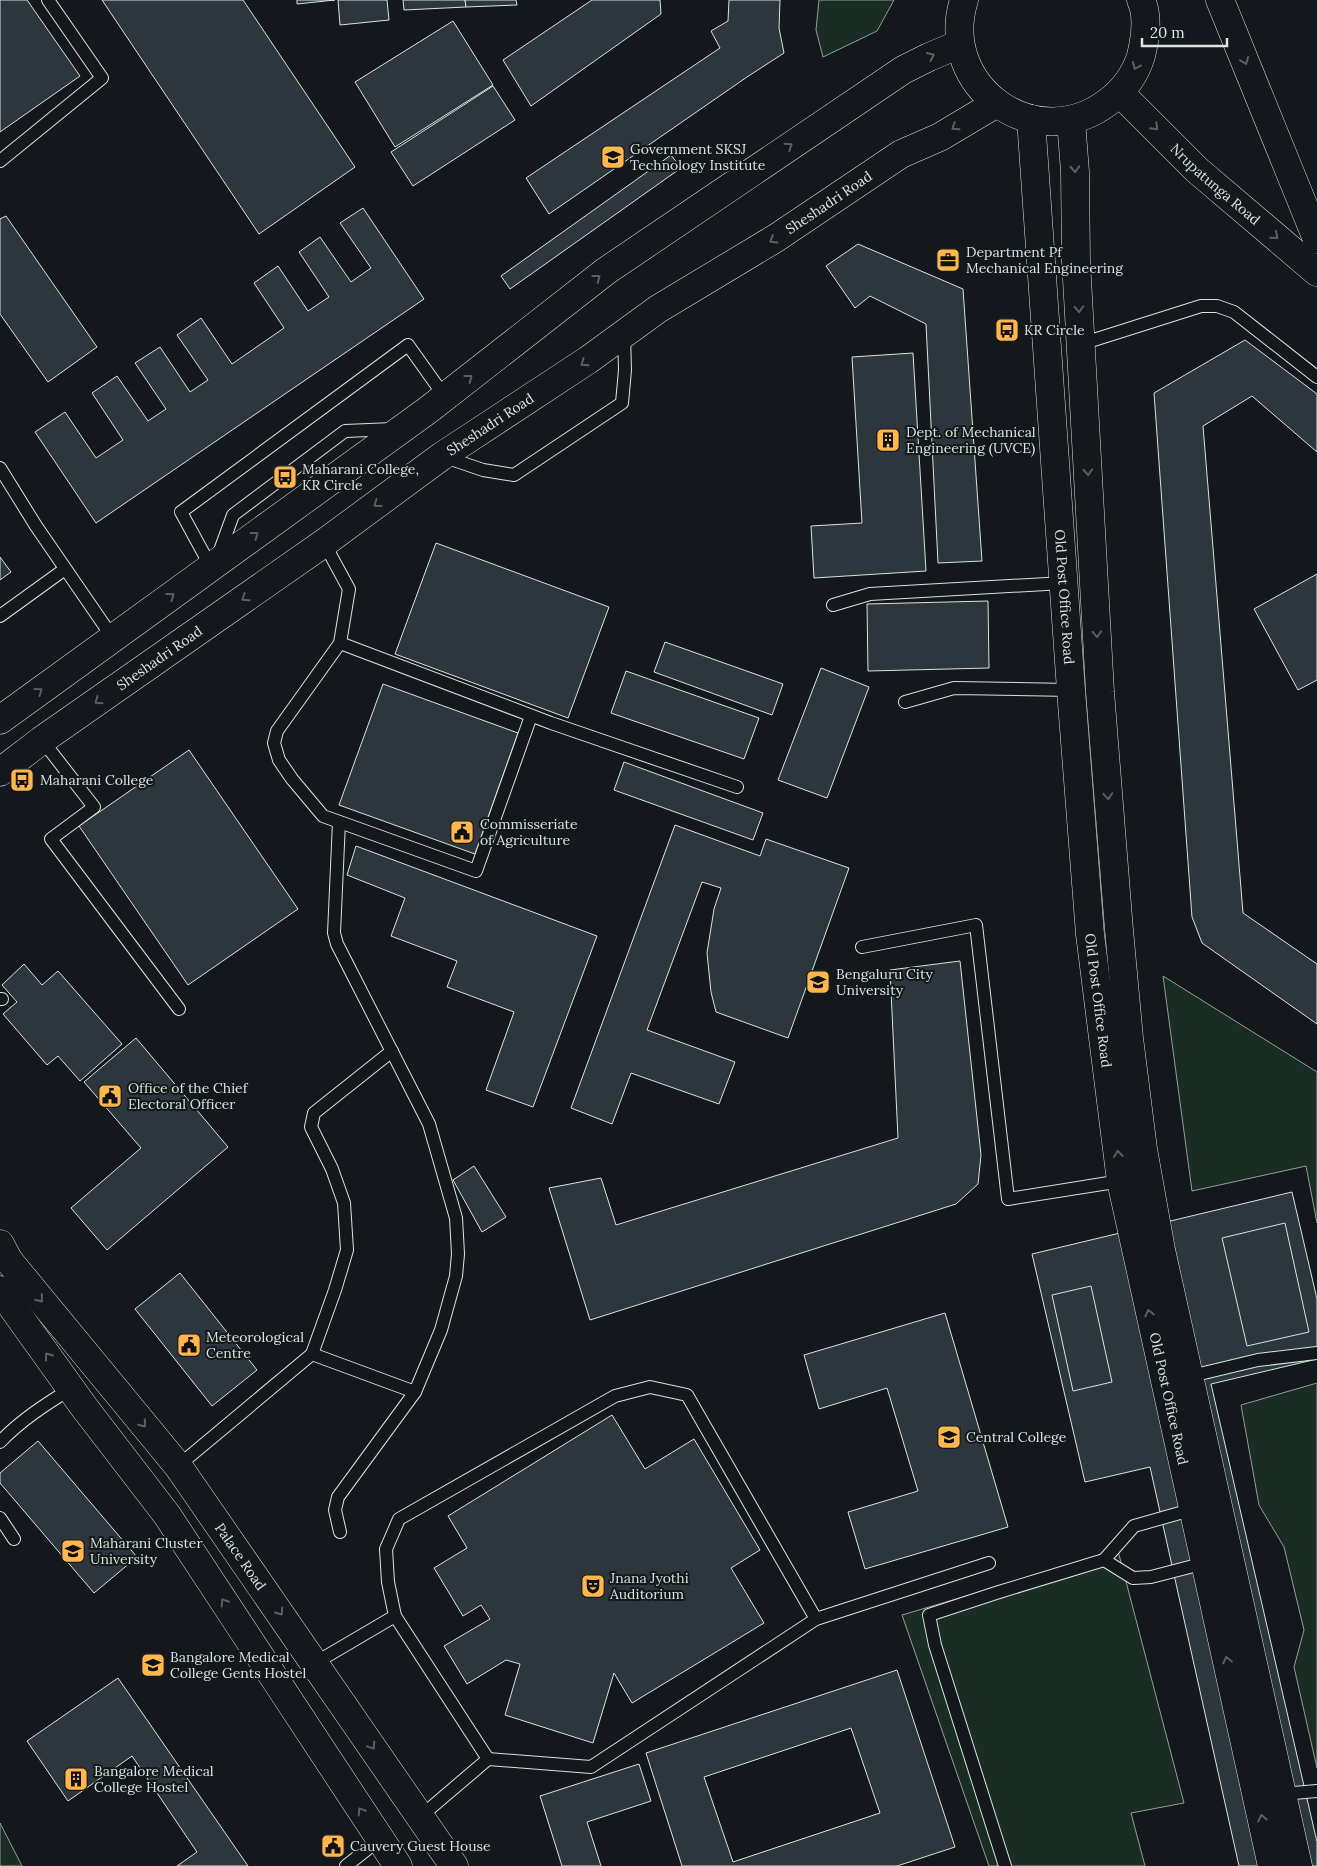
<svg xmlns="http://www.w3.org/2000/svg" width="1317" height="1866" viewBox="0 0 1317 1866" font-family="Lora,serif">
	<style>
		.green { fill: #1a2d24; stroke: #939e99 }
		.building { fill: #2c363c; stroke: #d8e6dc; fill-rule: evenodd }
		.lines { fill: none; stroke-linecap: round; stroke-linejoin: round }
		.service-casing { stroke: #d8e6dc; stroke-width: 14 }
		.tertiary-casing { stroke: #d8e6dc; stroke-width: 29 }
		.secondary-casing { stroke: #d8e6dc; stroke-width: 29 }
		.primary-casing { stroke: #d8e6dc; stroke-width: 29 }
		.service { stroke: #14181c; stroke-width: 12 }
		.tertiary { stroke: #14181c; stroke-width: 28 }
		.secondary { stroke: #14181c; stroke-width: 28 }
		.primary { stroke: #14181c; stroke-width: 28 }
		.oneway { stroke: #59605f }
		.labels { text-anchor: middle; stroke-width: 4; stroke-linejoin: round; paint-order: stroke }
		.poi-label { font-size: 14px; fill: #d8e6dc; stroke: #14181c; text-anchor: start }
		.street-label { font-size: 14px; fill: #d8e6dc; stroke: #14181c }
	</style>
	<rect width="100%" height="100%" fill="#14181c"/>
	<!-- green -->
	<g class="green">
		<path d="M819 0H894L877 31 823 57 816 30Z"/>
		<path d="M1163 976 1317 1072V1223L1306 1166 1192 1191Z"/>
		<path d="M1317 1383V1768L1294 1667 1304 1630 1284 1547 1259 1505 1241 1405Z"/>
		<path d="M1118 1551 1184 1803 1131 1813 1145 1866H989L902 1615Z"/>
		<path d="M0 1823 22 1866H0Z"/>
	</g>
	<!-- building -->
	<g class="building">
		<path d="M0 0H27L80 76 0 132Z"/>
		<path d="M102 0H243L355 167 259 234Z"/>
		<path d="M297 0H335L297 4Z"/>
		<path d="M338 0H387L389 20 340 25Z"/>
		<path d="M403 0H465L466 7 404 10Z"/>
		<path d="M465 0H516L517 5 466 7Z"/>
		<path d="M592 0H660L661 14 531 106 503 60Z"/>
		<path d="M729 0H780L779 28 784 53 747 77 549 214 526 178 720 48 711 31 728 21Z"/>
		<path d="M453 21 493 85 395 147 355 82Z"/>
		<path d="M493 86 515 120 413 186 391 152Z"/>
		<path d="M671 155 681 168 510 289 501 276Z"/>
		<path d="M363 208 424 299 96 523 35 432 65 412 96 458 123 440 92 393 117 376 148 421 166 409 135 363 160 347 190 392 208 380 177 335 201 318 232 364 284 328 254 283 278 266 308 311 329 297 299 252 320 237 351 282 371 268 340 223Z"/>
		<path d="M6 216 97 347 48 382 0 314V219Z"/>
		<path d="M858 244 963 289 982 561 938 563 926 324 870 296 855 308 826 266Z"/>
		<path d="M1245 340 1317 394V452L1252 396 1203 426 1243 913 1317 964V1024L1202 943 1192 917 1154 393Z"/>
		<path d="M913 353 926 571 814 578 811 526 862 523 852 357Z"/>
		<path d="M436 543 609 607 568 718 395 654Z"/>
		<path d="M0 557 11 572 0 580Z"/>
		<path d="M1317 574V680L1298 690 1254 609Z"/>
		<path d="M988 601 989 668 868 671 867 604Z"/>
		<path d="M665 642 783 684 772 715 654 672Z"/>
		<path d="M821 668 869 687 827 798 778 780Z"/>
		<path d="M626 671 759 718 744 759 611 713Z"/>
		<path d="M383 684 518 733 475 854 339 805Z"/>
		<path d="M189 750 298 909 188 985 79 826Z"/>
		<path d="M624 762 763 813 753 840 614 790Z"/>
		<path d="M675 825 760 856 766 839 849 868 788 1038 716 1012 711 992 707 953 714 909 721 888 702 882 647 1030 735 1062 719 1104 631 1073 612 1124 571 1108Z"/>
		<path d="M356 846 597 936 533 1107 486 1090 514 1012 447 987 457 961 391 936 405 898 347 875Z"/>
		<path d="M960 961 981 1155 978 1184 956 1204 590 1320 549 1188 601 1178 616 1225 898 1138 890 970Z"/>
		<path d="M24 964 42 985 58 971 122 1044 80 1081 58 1056 47 1065 3 1014 17 1002 2 985Z"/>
		<path d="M136 1038 228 1147 107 1250 71 1208 141 1148 84 1082Z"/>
		<path d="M474 1166 506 1217 482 1232 453 1180Z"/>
		<path d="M1292 1192 1317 1299V1359L1211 1384 1317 1842V1866H1239L1150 1467 1085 1482 1032 1254Z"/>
		<path d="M1285 1223 1309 1332 1247 1346 1222 1238Z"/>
		<path d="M180 1273 257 1370 212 1406 135 1309Z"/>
		<path d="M1091 1286 1112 1382 1073 1391 1052 1295Z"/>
		<path d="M945 1313 1008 1527 865 1569 848 1512 918 1491 887 1388 819 1409 804 1355Z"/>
		<path d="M612 1415 645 1469 694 1439 760 1550 731 1568 764 1623 632 1703 614 1673 593 1743 505 1715 520 1664 506 1660 467 1684 444 1646 490 1619 481 1605 463 1616 434 1568 467 1548 448 1516Z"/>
		<path d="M38 1441 137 1557 94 1593 0 1483V1473Z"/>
		<path d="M897 1670 955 1847 897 1866H682L646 1753ZM851 1728 880 1813 733 1862 704 1777Z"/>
		<path d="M118 1678 248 1866H177L197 1852 132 1756 68 1801 27 1741Z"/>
		<path d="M639 1764 651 1801 587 1822 601 1866H562L540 1796Z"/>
	</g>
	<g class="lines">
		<!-- service casing -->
		<g class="service-casing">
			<g id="service">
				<path d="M0 161 102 78 48 0"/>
				<path d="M1081 344 1201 306H1217L1234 312 1317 377"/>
				<path d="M442 456 483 470 514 475 622 403 625 370 624 335"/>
				<path d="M0 468 36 526 113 638"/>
				<path d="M324 543 349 589 340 643 551 723 737 787"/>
				<path d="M218 556 233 515 345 431 393 429"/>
				<path d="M211 567 181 512 408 345 445 397"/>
				<path d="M833 605 870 594 1064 583"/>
				<path d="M0 616 65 569"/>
				<path d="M340 643 277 731 274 743 279 760 292 779 323 816 476 871 531 716"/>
				<path d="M905 702 954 688 1071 690"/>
				<path d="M42 740 94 807 51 839 179 1009"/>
				<path d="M862 947 976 925 1008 1199 1121 1181"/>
				<path d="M0 999H2"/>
				<path d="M312 1354 415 1392 441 1330 456 1276 458 1254 456 1218 429 1124 337 944 334 933 339 822"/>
				<path d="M1187 1377 1258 1360 1317 1353"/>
				<path d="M0 1442C21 1420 46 1404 72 1388"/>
				<path d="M178 1466 312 1354 335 1290 347 1250 344 1203 332 1169 311 1127 314 1113 392 1051"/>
				<path d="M1194 1509 1134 1526 1104 1560 1133 1578 1151 1577 1205 1563"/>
				<path d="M0 1518 14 1539"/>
				<path d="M340 1532 335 1510 338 1497 415 1392"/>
				<path d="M315 1663 395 1616"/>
				<path d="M488 1759 395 1616 388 1582 386 1549 399 1519 615 1396 650 1387 687 1395 816 1619"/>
				<path d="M1282 1794 1317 1791"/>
				<path d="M420 1817 488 1759 591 1767 816 1619 989 1563"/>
				<path d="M346 1866 380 1839"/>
				<path d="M1005 1866 935 1645 929 1615 999 1592 1104 1560"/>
			</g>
		</g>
		<!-- tertiary casing -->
		<g class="tertiary-casing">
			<g id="tertiary">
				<path id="s1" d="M1031 119 1071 690 1090 934 1121 1181 1272 1866"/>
				<path d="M1071 120 1075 172 1076 261 1100 692 1119 930 1129 1038 1143 1149 1161 1250 1298 1866"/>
			</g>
		</g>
		<!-- secondary casing -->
		<g class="secondary-casing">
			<g id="secondary">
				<path id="s2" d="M0 1250 178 1466 454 1866"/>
				<path d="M0 1290 84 1407 167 1515 398 1866"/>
			</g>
		</g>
		<!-- primary casing -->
		<g class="primary-casing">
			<g id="primary">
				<path d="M964 0C937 87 1036 157 1108 102 1124 90 1135 75 1141 56 1145 39 1149 17 1141 0"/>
				<path d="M1220 0 1317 239"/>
				<path id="s3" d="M1120 93 1197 170 1317 272"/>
				<path d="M0 720 428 410 606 271 903 70 929 57 960 44"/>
				<path id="s4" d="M0 772 42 740 324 543 442 456 588 360 658 309 776 238 901 154 940 137 997 103"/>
				<path d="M0 1244 9 1261"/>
			</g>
		</g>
		<!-- service -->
		<use href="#service" class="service"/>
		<!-- tertiary -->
		<use href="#tertiary" class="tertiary"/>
		<!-- secondary -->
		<use href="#secondary" class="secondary"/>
		<!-- primary -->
		<use href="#primary" class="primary"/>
	</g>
	<!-- one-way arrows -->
	<defs><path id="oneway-chevron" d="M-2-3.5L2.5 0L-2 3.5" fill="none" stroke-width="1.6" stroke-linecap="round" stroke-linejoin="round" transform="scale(1.25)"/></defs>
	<g class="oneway">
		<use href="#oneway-chevron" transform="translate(931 56) rotate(-24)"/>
		<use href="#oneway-chevron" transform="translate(1245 61) rotate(68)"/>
		<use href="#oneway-chevron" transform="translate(1136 66) rotate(113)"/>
		<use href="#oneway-chevron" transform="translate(955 127) rotate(147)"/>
		<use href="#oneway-chevron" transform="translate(1155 127) rotate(45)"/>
		<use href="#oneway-chevron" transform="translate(789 146) rotate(-34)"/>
		<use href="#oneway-chevron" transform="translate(1075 169) rotate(87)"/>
		<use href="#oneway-chevron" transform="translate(1275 236) rotate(40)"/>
		<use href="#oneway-chevron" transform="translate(773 240) rotate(148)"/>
		<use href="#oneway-chevron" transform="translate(597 278) rotate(-38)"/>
		<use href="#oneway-chevron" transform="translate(1079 309) rotate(87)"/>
		<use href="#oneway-chevron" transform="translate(584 363) rotate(146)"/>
		<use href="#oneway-chevron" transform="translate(469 378) rotate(-38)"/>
		<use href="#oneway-chevron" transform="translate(1088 472) rotate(87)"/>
		<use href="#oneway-chevron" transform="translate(377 504) rotate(144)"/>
		<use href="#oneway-chevron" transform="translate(255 535) rotate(-36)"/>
		<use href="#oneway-chevron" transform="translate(171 596) rotate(-36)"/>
		<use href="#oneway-chevron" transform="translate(245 598) rotate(145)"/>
		<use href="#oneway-chevron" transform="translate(1097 634) rotate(87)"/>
		<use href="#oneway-chevron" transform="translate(39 691) rotate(-36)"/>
		<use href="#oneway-chevron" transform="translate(98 701) rotate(145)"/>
		<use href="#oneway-chevron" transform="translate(1108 796) rotate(86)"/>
		<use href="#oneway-chevron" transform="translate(1118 1154) rotate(-97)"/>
		<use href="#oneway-chevron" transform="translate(40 1299) rotate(51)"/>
		<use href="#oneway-chevron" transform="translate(1149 1313) rotate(-103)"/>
		<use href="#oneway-chevron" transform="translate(48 1356) rotate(-126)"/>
		<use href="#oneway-chevron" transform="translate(143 1424) rotate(51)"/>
		<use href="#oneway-chevron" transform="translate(224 1602) rotate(-123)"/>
		<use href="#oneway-chevron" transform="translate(280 1612) rotate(55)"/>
		<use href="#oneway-chevron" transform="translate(1227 1660) rotate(-102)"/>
		<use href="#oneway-chevron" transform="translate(372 1746) rotate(56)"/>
		<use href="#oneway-chevron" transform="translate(361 1811) rotate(-123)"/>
		<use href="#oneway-chevron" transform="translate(1262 1818) rotate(-102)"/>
	</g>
	<!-- icons -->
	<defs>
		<g id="university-square" transform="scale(1.25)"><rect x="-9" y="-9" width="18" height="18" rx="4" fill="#ffb74d" stroke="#14181c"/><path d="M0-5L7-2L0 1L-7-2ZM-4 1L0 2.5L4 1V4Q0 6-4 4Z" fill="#111"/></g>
		<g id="office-square" transform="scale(1.25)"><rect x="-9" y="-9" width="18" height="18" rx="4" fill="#ffb74d" stroke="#14181c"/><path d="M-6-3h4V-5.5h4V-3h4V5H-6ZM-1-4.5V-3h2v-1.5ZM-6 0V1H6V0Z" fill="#111"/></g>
		<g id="bus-square" transform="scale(1.25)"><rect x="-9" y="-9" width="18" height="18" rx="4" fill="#ffb74d" stroke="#14181c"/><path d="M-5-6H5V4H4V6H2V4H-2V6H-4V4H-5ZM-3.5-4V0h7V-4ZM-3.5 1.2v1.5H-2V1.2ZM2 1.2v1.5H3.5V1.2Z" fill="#111"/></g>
		<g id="building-square" transform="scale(1.25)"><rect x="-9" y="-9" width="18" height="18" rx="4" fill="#ffb74d" stroke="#14181c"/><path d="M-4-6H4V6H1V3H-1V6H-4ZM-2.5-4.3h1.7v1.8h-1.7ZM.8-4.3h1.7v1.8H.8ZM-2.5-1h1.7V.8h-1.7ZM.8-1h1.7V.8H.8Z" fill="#111"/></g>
		<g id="civic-square" transform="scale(1.25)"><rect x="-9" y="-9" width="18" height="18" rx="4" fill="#ffb74d" stroke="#14181c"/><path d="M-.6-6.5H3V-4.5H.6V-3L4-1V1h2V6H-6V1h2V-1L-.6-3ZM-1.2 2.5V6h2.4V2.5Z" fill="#111"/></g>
		<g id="theatre-square" transform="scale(1.25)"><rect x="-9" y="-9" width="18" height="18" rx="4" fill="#ffb74d" stroke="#14181c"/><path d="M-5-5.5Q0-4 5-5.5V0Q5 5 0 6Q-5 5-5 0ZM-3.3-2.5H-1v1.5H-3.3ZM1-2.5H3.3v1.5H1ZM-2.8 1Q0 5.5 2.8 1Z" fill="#111"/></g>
	</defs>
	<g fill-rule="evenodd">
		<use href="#university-square" x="613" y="157"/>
		<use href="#office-square" x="948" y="260"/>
		<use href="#bus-square" x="1007" y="330"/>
		<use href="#building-square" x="888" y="440"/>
		<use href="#bus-square" x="285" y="477"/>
		<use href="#bus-square" x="22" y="780"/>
		<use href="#civic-square" x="462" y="832"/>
		<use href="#university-square" x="818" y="982"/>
		<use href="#civic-square" x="110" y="1096"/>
		<use href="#civic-square" x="189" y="1345"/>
		<use href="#university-square" x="949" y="1437"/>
		<use href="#university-square" x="73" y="1551"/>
		<use href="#theatre-square" x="593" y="1586"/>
		<use href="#university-square" x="153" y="1665"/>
		<use href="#building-square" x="76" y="1779"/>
		<use href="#civic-square" x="333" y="1846"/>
	</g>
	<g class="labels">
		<!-- poi labels -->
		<g class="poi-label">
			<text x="630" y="154">Government SKSJ<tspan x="630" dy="16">Technology Institute</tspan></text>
			<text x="966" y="257">Department Pf<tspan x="966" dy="16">Mechanical Engineering</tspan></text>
			<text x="1024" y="335">KR Circle</text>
			<text x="906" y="437">Dept. of Mechanical<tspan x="906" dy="16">Engineering (UVCE)</tspan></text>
			<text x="302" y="474">Maharani College,<tspan x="302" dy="16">KR Circle</tspan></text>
			<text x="40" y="785">Maharani College</text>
			<text x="480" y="829">Commisseriate<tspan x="480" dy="16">of Agriculture</tspan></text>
			<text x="836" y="979">Bengaluru City<tspan x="836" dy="16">University</tspan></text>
			<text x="128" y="1093">Office of the Chief<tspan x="128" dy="16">Electoral Officer</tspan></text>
			<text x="206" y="1342">Meteorological<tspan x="206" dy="16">Centre</tspan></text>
			<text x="966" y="1442">Central College</text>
			<text x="90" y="1548">Maharani Cluster<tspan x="90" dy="16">University</tspan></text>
			<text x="610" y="1583">Jnana Jyothi<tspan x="610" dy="16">Auditorium</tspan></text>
			<text x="170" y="1662">Bangalore Medical<tspan x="170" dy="16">College Gents Hostel</tspan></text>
			<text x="94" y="1776">Bangalore Medical<tspan x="94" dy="16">College Hostel</tspan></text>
			<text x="350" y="1851">Cauvery Guest House</text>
		</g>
		<!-- street labels -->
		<g class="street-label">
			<text dy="5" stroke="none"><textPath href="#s3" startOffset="132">Nrupatunga Road</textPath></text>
			<text dy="5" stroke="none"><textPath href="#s4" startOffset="1006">Sheshadri Road</textPath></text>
			<text dy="5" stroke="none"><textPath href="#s4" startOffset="601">Sheshadri Road</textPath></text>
			<text dy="5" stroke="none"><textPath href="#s1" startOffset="479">Old Post Office Road</textPath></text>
			<text dy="5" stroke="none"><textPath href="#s4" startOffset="196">Sheshadri Road</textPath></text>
			<text dy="5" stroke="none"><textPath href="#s1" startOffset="884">Old Post Office Road</textPath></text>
			<text dy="5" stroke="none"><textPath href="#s1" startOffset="1289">Old Post Office Road</textPath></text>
			<text dy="5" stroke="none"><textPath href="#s2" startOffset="390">Palace Road</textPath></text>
		</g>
	</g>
	<!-- scale -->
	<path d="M1142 38v8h85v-8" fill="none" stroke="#d8e6dc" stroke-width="2.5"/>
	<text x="1150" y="38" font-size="15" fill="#d8e6dc" stroke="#14181c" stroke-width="4" paint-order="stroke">20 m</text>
</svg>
